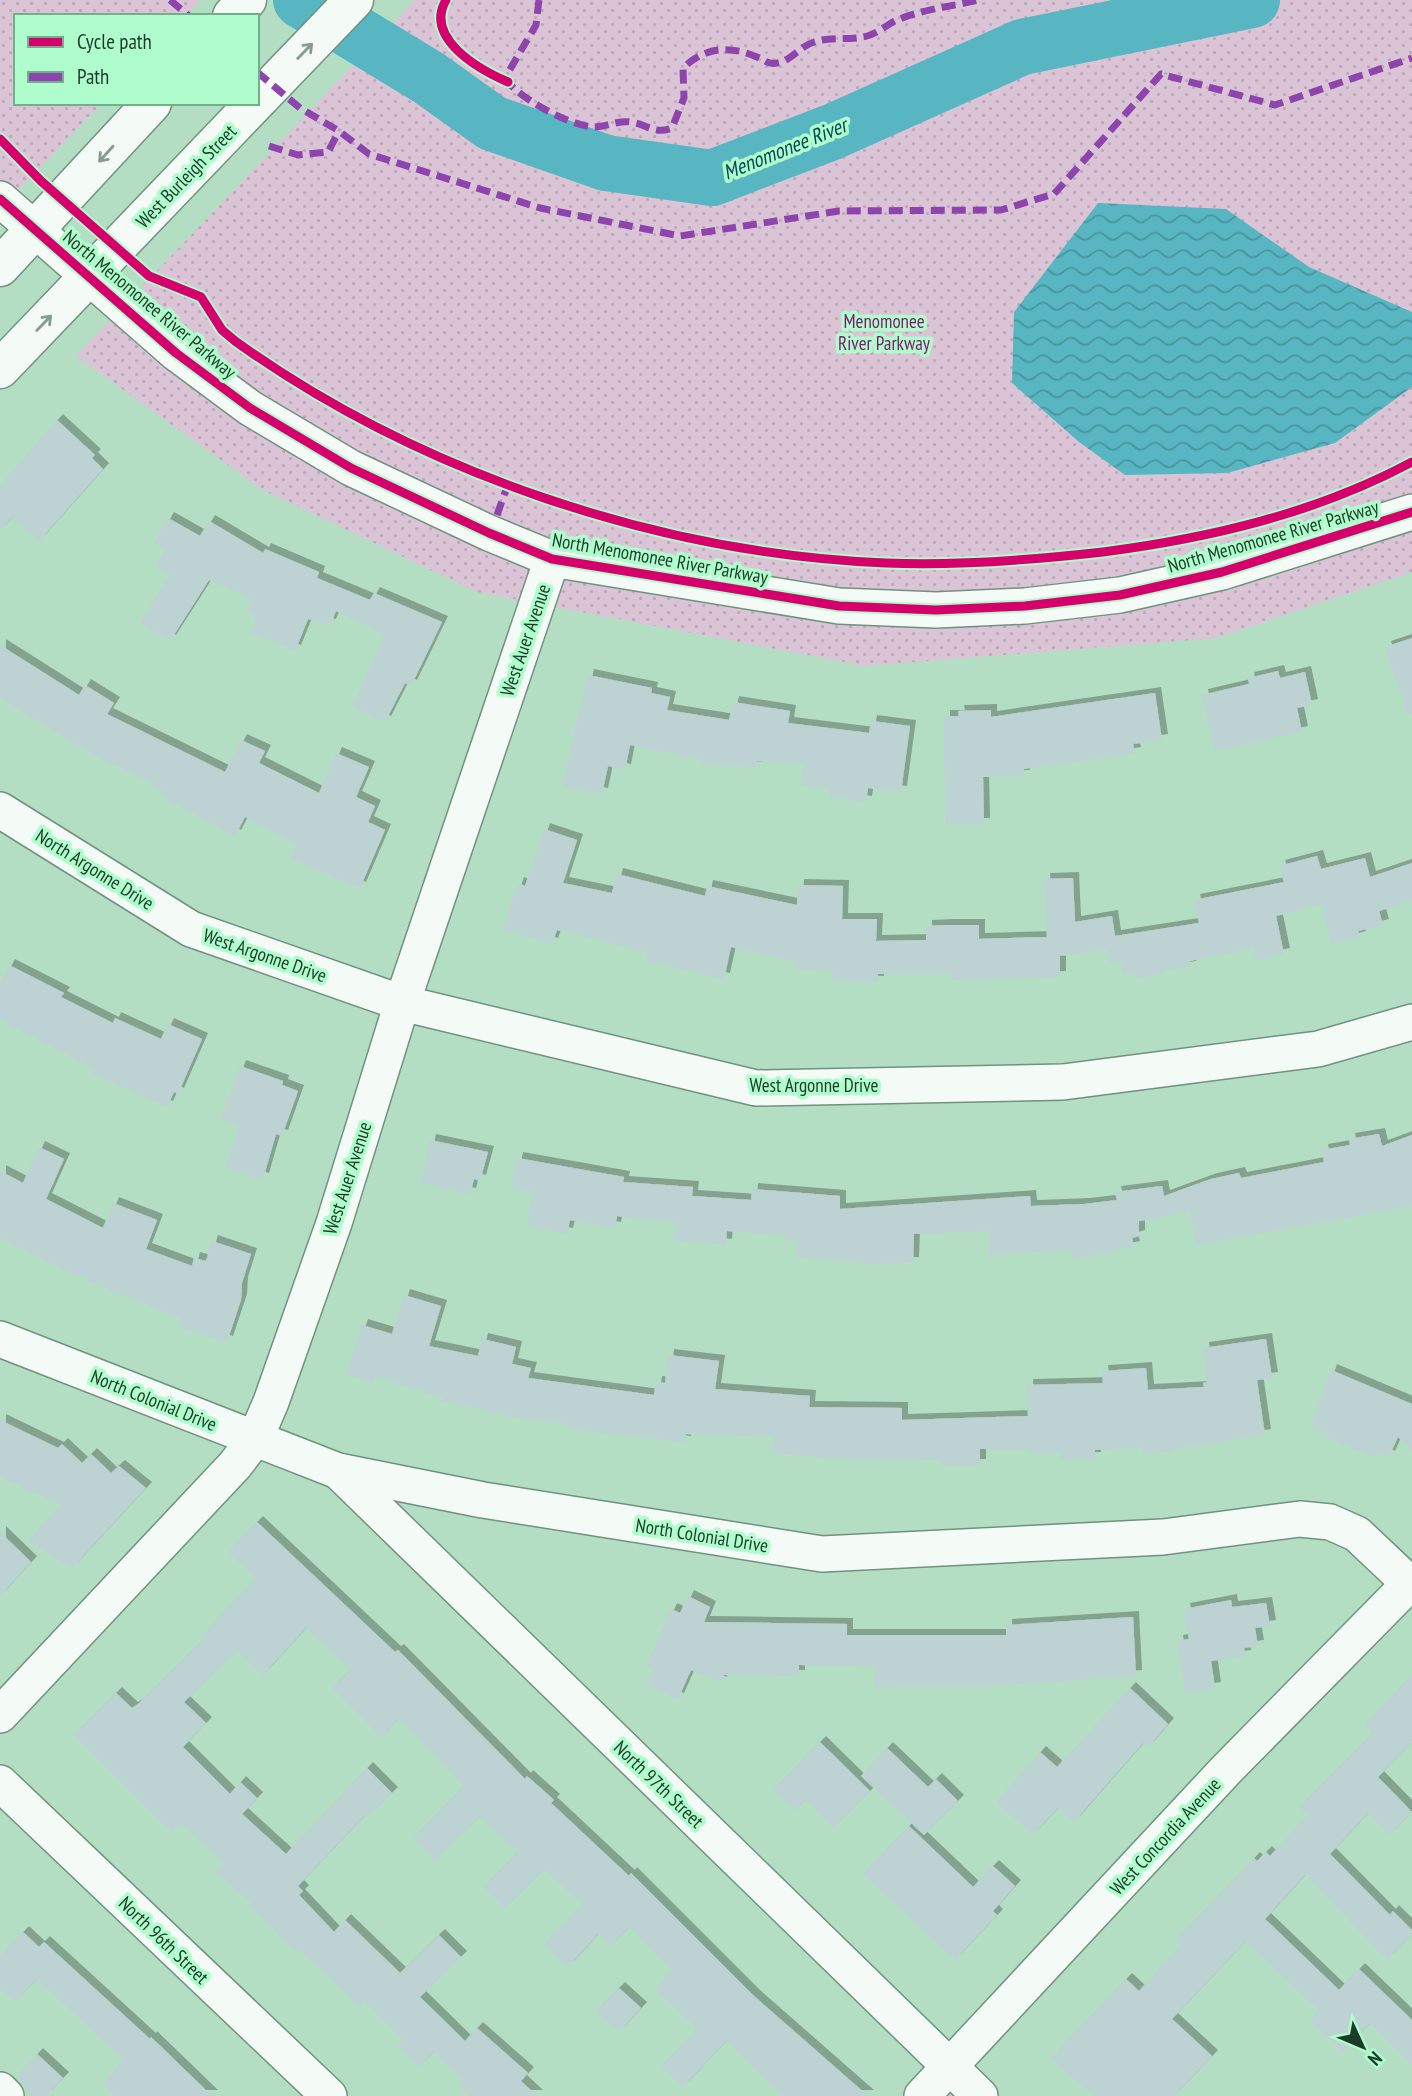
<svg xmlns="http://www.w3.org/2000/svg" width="1412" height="2096" viewBox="0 0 1412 2096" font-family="'PT Sans Narrow',sans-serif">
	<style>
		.park { fill: url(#park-dots) }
		.water { fill: url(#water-waves) }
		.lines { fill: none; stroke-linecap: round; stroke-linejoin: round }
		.river { stroke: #57b6c1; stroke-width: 56 }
		.building { fill: #bdd2d3; filter: url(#shadow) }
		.minor-casing { stroke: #70927e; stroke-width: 38 }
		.major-casing { stroke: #70927e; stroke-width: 41 }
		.minor { stroke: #f4faf6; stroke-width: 35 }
		.major { stroke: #f4faf6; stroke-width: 38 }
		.quiet { stroke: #8e44ad; stroke-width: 7; stroke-dasharray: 14 7; stroke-linecap: butt }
		.cycleway-casing { stroke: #affccc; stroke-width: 13 }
		.cycleway { stroke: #d6006c; stroke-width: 9 }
		.oneway { stroke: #889b90 }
		.labels { text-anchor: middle; stroke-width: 7; stroke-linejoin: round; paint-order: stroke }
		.street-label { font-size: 19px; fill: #1c3c29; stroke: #affccc }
		.park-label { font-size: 19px; fill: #7f186d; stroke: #affccc }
		.water-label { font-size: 21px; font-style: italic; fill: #024957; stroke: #affccc }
	</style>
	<defs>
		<pattern id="park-dots" width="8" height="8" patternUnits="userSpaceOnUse" patternTransform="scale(1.75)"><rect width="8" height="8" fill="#dac4d6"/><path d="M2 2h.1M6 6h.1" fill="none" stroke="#baa9b8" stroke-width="1.8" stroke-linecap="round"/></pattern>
		<pattern id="water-waves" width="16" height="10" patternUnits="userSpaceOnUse" patternTransform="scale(1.75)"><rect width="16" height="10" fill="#57b6c1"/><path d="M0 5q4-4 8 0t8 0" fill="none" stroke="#47959d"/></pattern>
		<filter id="shadow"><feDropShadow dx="6" dy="-6" stdDeviation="0" flood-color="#0004"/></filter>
	</defs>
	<rect width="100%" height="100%" fill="#b4dec3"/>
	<!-- park -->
	<g class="park">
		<path d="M0 0H200L185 16H16V103H102L0 209Z"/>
		<path d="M415 0H1412V572L1216 638 865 666 477 592 263 490 76 356Z"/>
	</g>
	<!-- water -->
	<path class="water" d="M1098 203 1226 209 1309 267 1412 312V387L1335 443 1227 473 1125 475 1079 442 1012 383 1014 312Z"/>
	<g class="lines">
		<!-- river -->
		<path class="river" d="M301 0 429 78 492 123 606 163 712 178 832 132 1022 47 1252 0"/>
	</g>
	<!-- building -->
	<g class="building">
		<path d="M57 420 95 455 92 458 103 469 39 541 13 517 0 531V485Z"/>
		<path d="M168 518 200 536 209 521 263 553 265 549 319 572 317 578 370 600 374 593 442 622 411 686 405 683 385 722 352 706 385 635 336 611 330 625 308 619 295 651 250 632 256 617 246 612 252 599 209 580 170 641 140 623 170 574 156 566 165 550 154 543Z"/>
		<path d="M1412 638V713L1408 714 1385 647Z"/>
		<path d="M0 645 79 695 85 685 114 703 107 714 225 772 241 740 265 751 259 763 319 793 336 753 369 767 356 797 375 806 368 822 385 830 360 888 291 859 297 844 245 817 235 836 201 818 160 795 162 791 152 786 153 783 101 759 22 712 0 697Z"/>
		<path d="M1278 671 1280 678 1305 672 1312 705 1297 708 1302 732 1214 751 1202 695 1249 684 1248 678Z"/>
		<path d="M588 675 652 688 651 693 670 697 667 710 729 720 733 702 790 711 788 723 869 733 871 721 910 726 901 792 868 788 866 802 829 797 830 789 801 785 804 764 757 761 756 768 701 764 702 760 630 745 625 770 608 766 602 794 562 786Z"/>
		<path d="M1155 693 1162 740 1133 744 1135 753 1024 769V776L983 777 984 824H945L944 716H959L958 711 991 710V717Z"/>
		<path d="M544 829 577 840 563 883 612 893 617 874 705 896 707 886 797 905 798 885 843 886 842 919H877L876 941 926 940V926L946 925H979V939L1047 937 1044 879 1073 878 1075 922 1112 916 1115 936 1199 923 1194 900 1284 882 1279 866 1317 856 1321 869 1365 858 1370 877 1412 863V901L1379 911 1383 925 1358 931 1360 937 1332 945 1321 904 1276 916 1284 954 1256 960 1253 948 1190 961V967L1165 970 1166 973 1135 978V973L1123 975 1121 961 1109 963 1107 949 1060 956V977L953 980V974H878V982L833 981V970L796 969V962L731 947 724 979 646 961 648 952 557 930 552 944 503 928 518 883 525 886Z"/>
		<path d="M9 965 64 993 61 997 113 1023 115 1018 161 1039 168 1024 202 1039 178 1094 174 1092 167 1107 91 1073 93 1068 0 1020V982Z"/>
		<path d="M240 1066 283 1081 282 1085 298 1091 282 1136 276 1134 263 1179 226 1167 239 1126 221 1120Z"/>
		<path d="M1379 1134 1382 1146 1412 1135V1206L1196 1245 1190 1212 1139 1221V1236L1132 1238 1134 1247 1073 1259 1071 1250 989 1255V1231L914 1234 913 1263 865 1264 796 1256 797 1241 784 1240 785 1235 727 1231 726 1245 673 1240 675 1222 617 1216 615 1228 570 1220 567 1234 527 1226 533 1192 511 1188 517 1158 624 1177 623 1182 693 1187 692 1196 751 1200 752 1189 840 1196V1209L1030 1196 1031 1206 1084 1204 1117 1200 1115 1192 1162 1186 1164 1196 1211 1179 1239 1173 1241 1178 1324 1162 1322 1150 1350 1145 1349 1139Z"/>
		<path d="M430 1140 488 1152 480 1181 474 1179 470 1194 421 1183Z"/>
		<path d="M39 1147 64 1159 46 1199 103 1228 113 1203 157 1220 146 1249 192 1266 194 1258 206 1261 212 1241 251 1254 242 1283 241 1300 227 1342 178 1326 181 1318 108 1290V1288L68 1272 0 1238V1171L23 1183Z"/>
		<path d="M404 1295 441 1306 429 1346 478 1356 482 1339 516 1347 512 1364 531 1368 528 1378 654 1395 656 1382 665 1383 668 1355 719 1361 715 1389 810 1396 809 1407 902 1408V1420L1028 1416 1027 1385 1103 1383 1102 1371 1146 1368 1148 1390 1204 1387 1203 1383 1207 1382 1203 1348 1266 1339 1272 1378 1257 1380 1265 1435 1172 1449V1451L1142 1454V1447L1095 1450V1458L1060 1459V1453H1029V1449H980V1465H942V1460L848 1459 772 1454 773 1437 686 1434 685 1442 568 1429 569 1424 519 1418 442 1401 443 1398 375 1376 373 1383 346 1374 362 1325 392 1334Z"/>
		<path d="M1331 1370 1412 1404V1450L1398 1437 1389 1457 1377 1452 1375 1458 1327 1438 1329 1433 1311 1427Z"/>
		<path d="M0 1420 58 1448 62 1444 82 1463 91 1454 111 1473 119 1466 146 1488 72 1568 28 1541 60 1505 0 1477Z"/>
		<path d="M257 1522 395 1652 398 1650 525 1779 527 1776 554 1800 551 1803 629 1876 631 1873 754 1996 868 2096H783L726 2041 683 2087 661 2066 697 2029 655 1989 672 1970 629 1927 610 1947 598 1934 568 1967 544 1945 581 1904 544 1869 505 1908 483 1887 518 1852 479 1817 435 1860 413 1838 464 1786 399 1719 381 1737 332 1688 350 1670 306 1628 263 1675 237 1651 184 1702 206 1723 183 1747 230 1794 240 1782 257 1798 242 1814 286 1854 367 1768 392 1793 367 1817 365 1815 298 1886 303 1891 299 1895 334 1932 345 1920 400 1973 439 1935 461 1957 420 1997 465 2041 477 2028 528 2073 521 2081 537 2096H468L459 2086 461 2077 433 2052 419 2067 398 2046 403 2040 364 2001 359 2006 299 1949 295 1952 250 1906 252 1904 217 1873 224 1864 181 1823 171 1832 74 1735 116 1693 132 1708 138 1704 204 1639 201 1636 256 1579 228 1552Z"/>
		<path d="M0 1532 31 1562 0 1596Z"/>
		<path d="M688 1596 710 1607 704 1622 847 1624V1635H1006V1625L1133 1617 1136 1676 991 1686 875 1687V1666L799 1665V1676L724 1675 721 1683 691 1670 678 1699 647 1685 653 1669 646 1666 671 1609 680 1613Z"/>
		<path d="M1231 1600 1232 1607 1266 1603 1270 1626 1255 1628 1258 1646 1244 1648 1245 1656 1211 1661 1215 1688 1185 1693 1177 1641 1189 1639 1184 1609Z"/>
		<path d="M1412 1676V1743L1378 1777 1412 1812 1390 1835 1368 1813 1330 1854 1390 1915 1393 1911 1412 1930V1935L1387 1960 1305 1875 1265 1919 1339 1990 1359 1969 1412 2020V2065L1370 2023 1343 2052 1310 2020 1319 2011 1246 1941 1172 2019 1212 2056 1174 2096H1093L1051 2058 1126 1979 1139 1991 1180 1946 1175 1941 1254 1858 1257 1861 1266 1852 1270 1856 1308 1815 1299 1807 1373 1733 1364 1725Z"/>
		<path d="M1130 1688 1168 1724 1148 1747 1143 1743 1074 1822 1058 1808 1033 1835 996 1802 1040 1752 1057 1767Z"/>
		<path d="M820 1742 870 1791 833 1828 805 1800 794 1811 773 1790Z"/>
		<path d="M887 1748 928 1787 936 1779 958 1801 924 1835 861 1776Z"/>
		<path d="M909 1826 973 1887 993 1866 1015 1886 993 1911 997 1915 955 1960 863 1874Z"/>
		<path d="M23 1932 39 1947 44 1942 150 2039 151 2037 212 2096H115L103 2084 123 2059 37 1979 15 2002 0 1989V1956Z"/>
		<path d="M619 1988 641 2008 619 2032 596 2011Z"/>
		<path d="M37 2054 63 2078 46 2096H32L16 2077Z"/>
	</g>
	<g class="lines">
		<!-- minor casing -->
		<g class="minor-casing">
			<g id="minor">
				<path d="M0 199 176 353 250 408 351 468 489 533 552 559 839 606 936 610 1025 606 1120 595 1222 572 1412 512"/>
				<path d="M0 810 191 929 402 1003 756 1088 1063 1082 1318 1049 1412 1022"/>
				<path d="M0 1339 338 1471 483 1500 822 1554 1163 1537 1300 1519 1330 1522 1357 1534 1412 1586"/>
				<path d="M338 1471 980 2096"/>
				<path d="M0 1715 235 1465 255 1439 271 1402 334 1223 402 1003 552 559"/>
				<path d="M0 1783 329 2096"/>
				<path d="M0 2090 6 2096"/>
				<path d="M922 2096 1226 1770 1412 1581"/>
			</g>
		</g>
		<!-- major casing -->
		<g class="major-casing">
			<g id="major">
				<path d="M232 16 247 0"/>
				<path d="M257 101 354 0"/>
				<path d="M0 267 152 103"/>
				<path d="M0 369 255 103"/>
			</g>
		</g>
		<!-- minor -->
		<use href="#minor" class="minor"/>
		<!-- major -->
		<use href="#major" class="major"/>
		<!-- quiet -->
		<g class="quiet">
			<path d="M170 0 189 16"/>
			<path d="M539 0 536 25 509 71 508 82C524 101 569 125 593 127 606 127 618 120 631 122 647 124 654 135 672 128L684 98 683 68C705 47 729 45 757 57 765 60 768 65 777 63 791 61 800 46 814 42 832 36 849 41 867 36 878 33 885 26 895 21 919 10 953 6 979 0"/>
			<path d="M257 72 300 108 339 131 369 154 540 208 680 236 839 211 1001 210 1054 194 1161 74 1275 105 1412 58"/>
			<path d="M269 146 298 155 328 152 339 131"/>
			<path d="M497 515 508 484"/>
		</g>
		<!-- cycleway casing -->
		<g class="cycleway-casing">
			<g id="cycleway">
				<path d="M446 0C424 38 478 69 508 82"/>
				<path d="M0 139 41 181 149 276 201 297 222 330 235 341C419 473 660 554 886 563 959 566 1032 560 1103 552 1210 538 1317 513 1412 462"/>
				<path d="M0 199 176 353 250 408 351 468 489 533 552 559 839 606 936 610 1025 606 1120 595 1222 572 1412 512"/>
			</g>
		</g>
		<!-- cycleway -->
		<use href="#cycleway" class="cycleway"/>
	</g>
	<!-- one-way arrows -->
	<defs><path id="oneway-shaft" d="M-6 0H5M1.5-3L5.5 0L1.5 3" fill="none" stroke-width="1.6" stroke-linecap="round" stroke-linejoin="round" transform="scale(1.75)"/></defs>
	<g class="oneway">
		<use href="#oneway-shaft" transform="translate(305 51) rotate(-46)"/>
		<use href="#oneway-shaft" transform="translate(106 154) rotate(132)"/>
		<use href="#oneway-shaft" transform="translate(44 323) rotate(-46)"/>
	</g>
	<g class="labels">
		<!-- street labels -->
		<g class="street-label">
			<text transform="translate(186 176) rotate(-46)" y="7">West Burleigh Street</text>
			<text transform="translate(150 304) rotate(40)" y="7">North Menomonee River Parkway</text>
			<text transform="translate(1273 536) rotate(-16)" y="7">North Menomonee River Parkway</text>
			<text transform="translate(660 558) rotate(10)" y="7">North Menomonee River Parkway</text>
			<text transform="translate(525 640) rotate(-71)" y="7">West Auer Avenue</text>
			<text transform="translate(95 869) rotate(32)" y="7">North Argonne Drive</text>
			<text transform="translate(265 955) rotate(19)" y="7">West Argonne Drive</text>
			<text x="814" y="1092">West Argonne Drive</text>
			<text transform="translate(347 1178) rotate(-72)" y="7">West Auer Avenue</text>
			<text transform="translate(154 1400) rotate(22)" y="7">North Colonial Drive</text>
			<text transform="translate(702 1535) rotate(9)" y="7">North Colonial Drive</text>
			<text transform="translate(659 1784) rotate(44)" y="7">North 97th Street</text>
			<text transform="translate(1165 1836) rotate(-47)" y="7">West Concordia Avenue</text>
			<text transform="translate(164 1940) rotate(44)" y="7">North 96th Street</text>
		</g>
		<!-- park labels -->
		<g class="park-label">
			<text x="884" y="328">Menomonee<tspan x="884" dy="22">River Parkway</tspan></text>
		</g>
		<!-- water labels -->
		<g class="water-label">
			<text transform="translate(785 149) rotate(-22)" y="7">Menomonee River</text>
		</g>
	</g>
	<!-- legend -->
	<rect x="14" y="14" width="245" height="91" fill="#affccc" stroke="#74af8b" stroke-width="2"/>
	<rect x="28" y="37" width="35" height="10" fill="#d6006c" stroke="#74af8b" stroke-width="2"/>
	<text x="77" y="49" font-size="21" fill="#1c3c29">Cycle path</text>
	<rect x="28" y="72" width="35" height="10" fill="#8e44ad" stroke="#74af8b" stroke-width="2"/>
	<text x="77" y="84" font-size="21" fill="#1c3c29">Path</text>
	<!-- north arrow -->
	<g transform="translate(1363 2047) rotate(134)" stroke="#affccc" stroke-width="5" paint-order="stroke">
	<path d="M0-5L12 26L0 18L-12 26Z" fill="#1c3c29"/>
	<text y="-10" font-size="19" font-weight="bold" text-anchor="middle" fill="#1c3c29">N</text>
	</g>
</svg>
